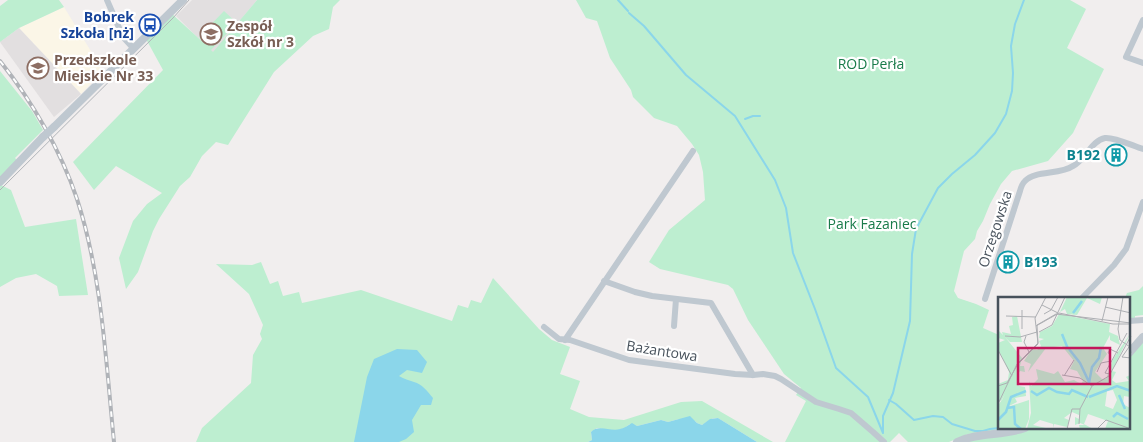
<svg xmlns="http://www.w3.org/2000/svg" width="1143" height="442" viewBox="0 0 1143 442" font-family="'Open Sans',sans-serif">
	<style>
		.commercial { fill: #fbf6e7 }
		.education { fill: #e2dfe0 }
		.green { fill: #bdeed0 }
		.water { fill: #8bd6ea }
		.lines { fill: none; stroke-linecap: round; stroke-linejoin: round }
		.stream { stroke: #8bd6ea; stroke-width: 2 }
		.minor { stroke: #bfc8d0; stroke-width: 6 }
		.tertiary { stroke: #bfc8d0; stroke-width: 8 }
		.tram { stroke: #b0b3b8; stroke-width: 1 }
		.rail-casing { stroke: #b0b3b8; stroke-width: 4 }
		.rail { stroke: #fff; stroke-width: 2; stroke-dasharray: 5.5; stroke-linecap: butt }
		.tertiary-bridge { stroke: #bfc8d0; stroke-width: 8 }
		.labels { text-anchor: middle; stroke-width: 4.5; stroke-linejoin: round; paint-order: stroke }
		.transit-label { font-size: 14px; font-weight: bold; fill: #164399; stroke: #fff; text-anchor: end }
		.education-label { font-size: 14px; font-weight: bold; fill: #785e54; stroke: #fff; text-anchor: start }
		.park-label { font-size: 14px; fill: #197b4a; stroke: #fff }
		.culture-label { font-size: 14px; font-weight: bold; fill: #0d838f; stroke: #fff; text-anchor: end }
		.street-label { font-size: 14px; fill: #47515b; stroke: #fff }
		.inset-river { fill: none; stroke: #8bd6ea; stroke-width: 2.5 }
		.inset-road { fill: none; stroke: #adafb3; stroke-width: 1 }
		.view { fill: #c2185b; fill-opacity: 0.15; stroke: #c2185b; stroke-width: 2.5 }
		.inset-edge { fill: none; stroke: #47515b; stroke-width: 2.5 }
	</style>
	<rect width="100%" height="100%" fill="#f1eeee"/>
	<!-- commercial -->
	<path class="commercial" d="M64 7 103 71 81 94 19 28Z"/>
	<!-- education -->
	<g class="education">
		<path d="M192 0H257L213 53 176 16Z"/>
		<path d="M19 28 81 94 54 117 0 42Z"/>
	</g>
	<!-- green -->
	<g class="green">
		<path d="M8 0H59L64 7 19 28 0 42V6Z"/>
		<path d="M257 0H340L333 7 329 29 313 36 274 72 228 145 216 142 202 156 190 177 180 186 159 219 153 231 138 272 126 289 119 258 133 221 147 204 162 193 116 166 94 190 73 162 163 70 146 39 171 13 206 45 199 37 224 11 237 23 211 50 213 52Z"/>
		<path d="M576 0H1070L1086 9 1067 48 1104 69 1073 133 1048 161 1012 171 1001 184 990 204 983 221 977 231 975 239 964 251 954 291 958 298 976 304 989 310 983 328 999 335V428H1013L1005 431 968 434 949 442H908L899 433 890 442H785L806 401 796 395 801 388 784 374 748 320 733 289 728 285 660 269 649 262 669 230 705 200 703 172 699 155 692 144 677 126 654 118 633 97 631 90 610 58 597 21 586 18Z"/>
		<path d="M0 71 32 111 43 130 15 158 17 160 0 178Z"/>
		<path d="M1 185 11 190 25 227 76 219 88 295 59 296 57 286 36 274 16 278 0 287V186Z"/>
		<path d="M261 262 270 284 278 281 283 296 299 292 302 303 361 290 452 321 458 305 468 308 471 300 481 303 493 278 539 329 552 340 570 347 560 374 580 381 570 409 589 417 624 420 681 402 702 401 773 442H757L718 418C709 418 709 421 702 425L697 423 695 421 679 419 668 422 661 420 637 426C628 421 630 426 622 429 614 432 605 429 597 428L591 432 592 440 588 442H196L202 428 251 383 253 355 262 339 260 334 263 325 249 294 216 264 252 265Z"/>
		<path d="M1143 286V315L1135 316V318H1129V298H1125L1127 293 1139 290Z"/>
		<path d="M1143 340V442H960L1028 428H1129V355Z"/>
	</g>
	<!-- water -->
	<g class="water">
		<path d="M397 349 417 350 427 362 422 373 407 370 399 376C404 379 409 380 414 382 422 384 428 392 433 398L431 405H421L412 420 414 432 406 439 399 442H354L367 377 374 359Z"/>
		<path d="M690 416 697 423 702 425 710 419 718 418 757 442H588L592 440 591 432C598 424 611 432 620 429 625 428 628 425 632 423L637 426 661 420 668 422Z"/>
	</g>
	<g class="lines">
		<!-- stream -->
		<g class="stream">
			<path d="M618 0 628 11"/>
			<path d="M629 13 644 26 686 75 735 116 775 180 786 208 793 253 815 309 836 368 868 397 883 433"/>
			<path d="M745 119 753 116H760"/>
			<path d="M889 400 896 404 914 420 933 416 943 417 952 424 975 431H983L990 429 999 428"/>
			<path d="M1001 428H1005"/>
			<path d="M883 432V416L893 393 910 321 912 254 916 229 938 188 952 174 975 155 995 133 1006 114 1012 91 1013 73 1011 46 1015 24 1024 0"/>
		</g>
		<!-- minor -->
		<g class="minor">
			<path d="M107 0 123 37 134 49"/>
			<path d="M1143 20 1126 57 1143 63"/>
			<path d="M604 281 635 292 652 296 711 303 753 375"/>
			<path d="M1082 298 1114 265 1126 249 1143 202"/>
			<path d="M985 299 1020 191C1021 187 1022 184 1025 181 1035 170 1060 175 1073 166 1085 160 1092 140 1105 138 1115 137 1133 146 1143 149"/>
			<path d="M1129 321 1143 320"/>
			<path d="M674 326 676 299"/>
			<path d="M544 327 559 339 570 340 629 360 735 374 753 375 763 374 775 376 781 379 816 402 839 409 851 413 873 432 884 442"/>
			<path d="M565 340 693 151"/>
		</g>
		<!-- tertiary -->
		<g class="tertiary">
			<path d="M54 127 183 0"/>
			<path d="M0 182 43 137"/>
			<path d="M1129 353 1143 337"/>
			<path d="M957 442C978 432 1003 436 1025 428"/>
		</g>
		<!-- tram -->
		<path class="tram" d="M0 190 173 18 189 0"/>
		<!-- rail casing -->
		<g class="rail-casing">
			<path id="rail" d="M0 61C32 101 61 151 77 199 102 275 106 363 114 442"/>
		</g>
		<!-- rail -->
		<use href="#rail" class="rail"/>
		<!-- tertiary-bridge -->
		<path class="tertiary-bridge" d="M43 137 54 127"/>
	</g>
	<!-- icons -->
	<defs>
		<g id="bus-ring" transform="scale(1.125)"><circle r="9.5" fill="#fff" stroke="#1a4fb4" stroke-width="1.5"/><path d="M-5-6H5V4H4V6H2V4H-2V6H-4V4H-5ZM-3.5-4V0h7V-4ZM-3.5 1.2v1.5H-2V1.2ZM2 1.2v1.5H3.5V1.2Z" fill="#1a4fb4"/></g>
		<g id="school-ring" transform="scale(1.125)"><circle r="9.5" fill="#fff" stroke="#8d6e63" stroke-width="1.5"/><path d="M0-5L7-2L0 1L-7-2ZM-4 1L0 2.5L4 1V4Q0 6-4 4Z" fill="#8d6e63"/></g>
		<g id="building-ring" transform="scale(1.125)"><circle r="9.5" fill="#fff" stroke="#0f9aa8" stroke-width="1.5"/><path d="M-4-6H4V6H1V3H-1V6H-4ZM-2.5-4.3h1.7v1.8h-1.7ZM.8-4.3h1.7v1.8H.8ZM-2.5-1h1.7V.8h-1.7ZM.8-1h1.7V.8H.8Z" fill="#0f9aa8"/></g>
	</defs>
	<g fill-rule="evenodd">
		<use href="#bus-ring" x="150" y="25"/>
		<use href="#school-ring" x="211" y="34"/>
		<use href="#school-ring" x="38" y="68"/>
		<use href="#building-ring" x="1116" y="155"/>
		<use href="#building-ring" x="1008" y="262"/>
	</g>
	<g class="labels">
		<!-- transit labels -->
		<g class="transit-label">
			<text x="134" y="22">Bobrek<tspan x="134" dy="16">Szkoła [nż]</tspan></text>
		</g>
		<!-- education labels -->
		<g class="education-label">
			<text x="227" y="31">Zespół<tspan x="227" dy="16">Szkół nr 3</tspan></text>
			<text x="54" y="65">Przedszkole<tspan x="54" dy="16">Miejskie Nr 33</tspan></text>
		</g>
		<!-- park labels -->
		<g class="park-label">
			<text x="871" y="69">ROD Perła</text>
			<text x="872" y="229">Park Fazaniec</text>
		</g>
		<!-- culture labels -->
		<g class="culture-label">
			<text x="1100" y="160">B192</text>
			<text x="1024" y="267" text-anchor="start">B193</text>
		</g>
		<!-- street labels -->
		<g class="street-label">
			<text transform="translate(995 229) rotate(-72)" y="5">Orzegowska</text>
			<text transform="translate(662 351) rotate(9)" y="5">Bażantowa</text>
		</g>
	</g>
	<!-- overview -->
	<g transform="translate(998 297)">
		<rect width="132" height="132" fill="#f1eeee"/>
		<path d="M69 0H104L102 7 89 1 79 18 69 17 67 12 62 15ZM61 17 112 27 111 35 120 39 122 48 112 43V38L105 51 109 57 97 75 104 82H108L115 62 132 37 114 74 118 75 114 83 118 86 131 84 128 80 132 78V100L126 99 125 107 132 111V132H107L110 124 90 117 86 127 95 132H82L81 128H87L82 126 77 128V120L81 122V118L74 115 66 121 71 123 69 130 56 127 55 131V127L42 123 35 128 52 132H29L33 116 31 84 33 89 40 82 38 72 56 77 60 74 67 85 76 83 83 87 85 84 79 74 72 72 76 64 64 49 48 51 30 75 33 67 26 64 34 52 39 53 43 49 41 44 46 42 41 41 42 35 54 29ZM115 93 119 103 115 112 107 109 109 94ZM19 19 24 45H12L7 40 24 61 22 69H26L27 75 22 74 19 79 21 89 27 90 28 99 17 101 19 105 9 110 31 103V122L27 132H0V108L4 103 7 97 3 104 0 102V87L10 83 11 75 0 52V46L7 43 0 41V33L5 38 4 35 13 37 11 29 15 28 14 20Z" fill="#bdeed0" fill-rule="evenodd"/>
		<path class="inset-river" d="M75 16 84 4M64 37 70 52M71 52 82 66 91 85M91 86 94 70 101 61 103 50M33 94 39 98 51 91 59 95 71 97 74 93 90 100M121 98 127 112M91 100 119 89 133 94M9 111 16 110 17 127 23 132M115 120 119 116 130 122M0 123 8 115 13 100 28 94"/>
		<path class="inset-road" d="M125 0 120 32 122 43 132 50 133 56M44 8 60 16M107 10 133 16M46 17 53 13 60 0M8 19 38 20M104 24 110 0M38 29 61 16 115 27H133M24 32V13M41 35 54 28 67 0M7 39 22 40 39 35M28 39 26 45 31 55M131 50 124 60 133 61M0 53 14 79M113 57 110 56 112 52 120 56M99 75 103 66 113 64M112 77 107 76 129 36M64 78 82 81 94 89M66 79 76 63M0 89 9 86 20 67 40 47 39 28 58 17 133 26M0 107 19 67 40 46 37 21 48 0M81 127 82 112 94 89 111 79 133 39M69 132 74 112H82M99 132 108 123 133 132"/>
		<path class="view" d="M20 51H112V87H20Z"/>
		<rect width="132" height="132" class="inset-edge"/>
	</g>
</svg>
